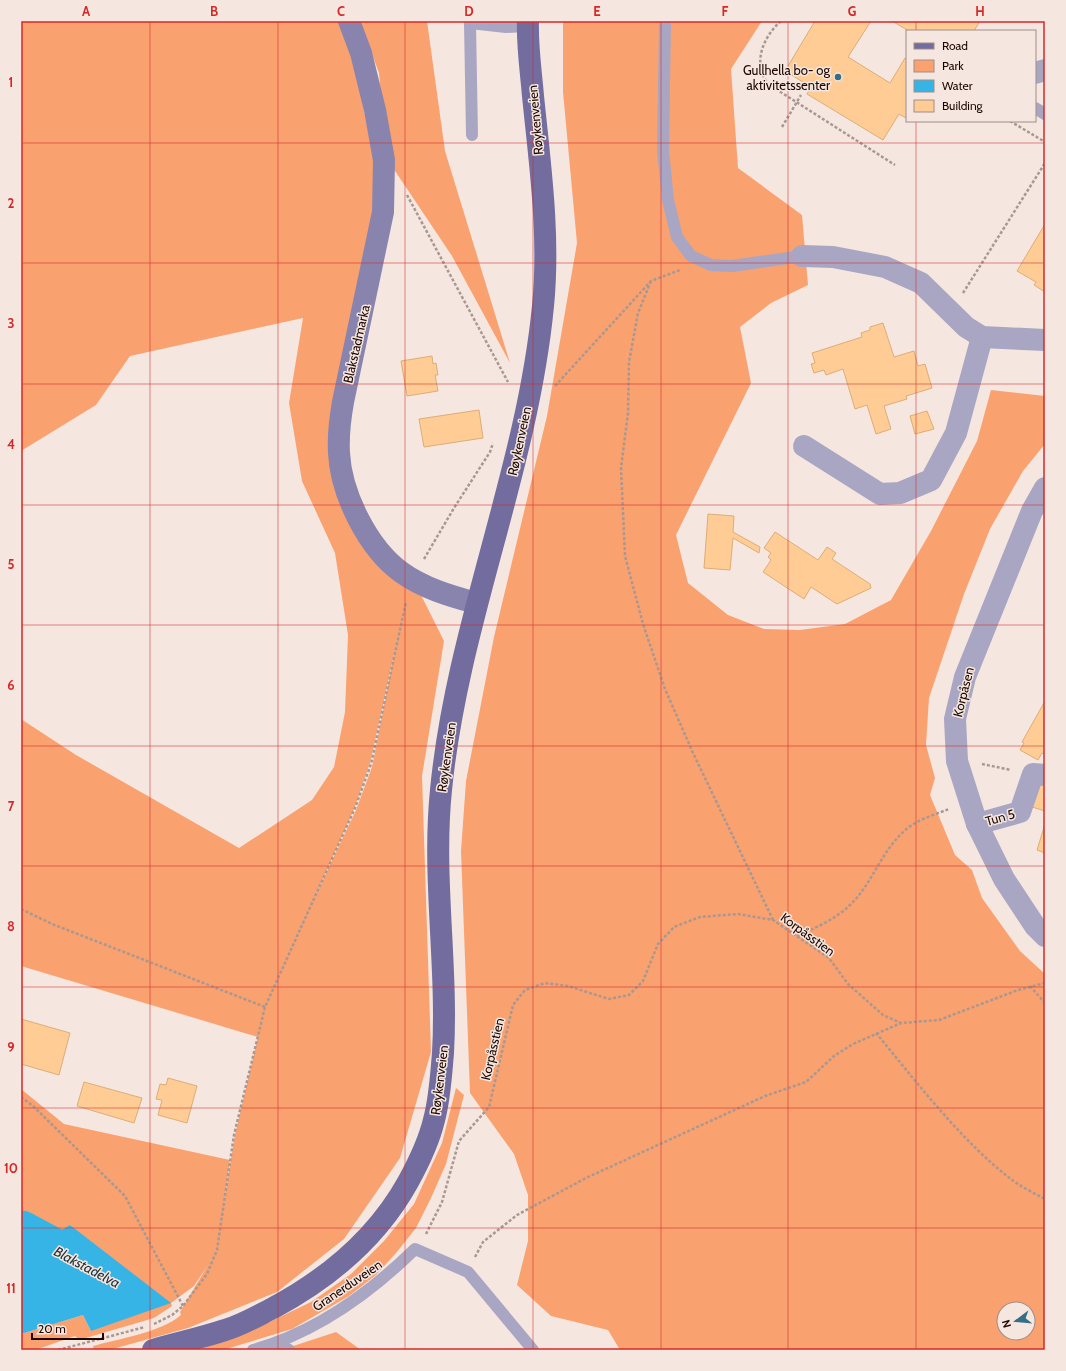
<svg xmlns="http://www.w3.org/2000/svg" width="1066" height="1371" viewBox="0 0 1066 1371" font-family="Cabin,sans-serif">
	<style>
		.green { fill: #faa170; fill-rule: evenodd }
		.water { fill: #36b4e5 }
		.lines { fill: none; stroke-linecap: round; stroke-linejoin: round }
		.river { stroke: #36b4e5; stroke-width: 43 }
		.building { fill: #fecc94; stroke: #dead76 }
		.path { stroke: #a99891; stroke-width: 2.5; stroke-dasharray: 3 2; stroke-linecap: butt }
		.service { stroke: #a8a6c3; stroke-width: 12 }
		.minor { stroke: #a8a6c3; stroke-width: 22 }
		.secondary { stroke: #8984ae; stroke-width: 22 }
		.primary { stroke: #726c9f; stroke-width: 22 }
		.grid { fill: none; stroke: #d62828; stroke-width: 1; stroke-opacity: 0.55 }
		.poi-dot { fill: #346e87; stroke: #f5e7e0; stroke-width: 1.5 }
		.labels { text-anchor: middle; stroke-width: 3; stroke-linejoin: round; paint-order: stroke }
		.poi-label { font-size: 13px; fill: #1d0700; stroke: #f5e7e0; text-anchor: end }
		.street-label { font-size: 13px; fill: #1d0700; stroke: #f5e7e0 }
		.water-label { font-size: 14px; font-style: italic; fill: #1b2f39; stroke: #f5e7e0 }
		.neatline { fill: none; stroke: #d62828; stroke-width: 1.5 }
		.grid-label { font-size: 13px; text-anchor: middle; font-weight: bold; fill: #d62828 }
	</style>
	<rect width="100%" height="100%" fill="#f5e7e0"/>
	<!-- green -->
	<g class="green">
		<path d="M21 21H345L374 158 375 257 339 430 372 543 413 579 444 641 422 776 431 1052 400 1158 344 1239 277 1292 188 1328 109 1350H94L93 1346C118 1339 162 1332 181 1315L180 1312 208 1265 194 1286 171 1303 172 1306 154 1318 79 1340 75 1336 35 1350H21V1334L83 1315 91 1331 71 1225 21 1253V1089L64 1124 230 1160 224 1203 235 1135 258 1037 21 966V719L76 755 239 848 312 800 334 767 345 712 348 635 335 553 302 481 289 403 303 318 130 356 96 405 21 451ZM396 645 372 767 356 810 313 901 354 809 370 763Z"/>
		<path d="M360 21H427L445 151 510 363 452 256 387 159 379 73Z"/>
		<path d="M563 21H762L731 69 738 168 802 215 808 285 771 303 740 327 751 383 676 535 688 583 728 615 764 629 800 630 845 624 891 600 931 531 977 441 991 390 1045 396V444L1023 471 990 529 964 594 929 698 926 745 935 778 930 795 955 855 972 870 982 898 1020 951 1045 974V1350H620L608 1330 551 1316 517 1285 528 1241V1195L514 1154 470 1093 461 851 466 781 494 637 547 416 577 243 563 92ZM1004 1309H1028V1333H1004Z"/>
		<path d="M456 1088 464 1095 446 1164 431 1198 416 1228 396 1253 376 1275 349 1296 292 1329 223 1350H198L246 1333 311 1302 351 1274 384 1241 414 1204 442 1143Z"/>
		<path d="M336 1332 361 1350H281Z"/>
	</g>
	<!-- water -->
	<path class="water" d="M70 1225 171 1303 91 1331 83 1315 21 1334V1251L41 1242Z"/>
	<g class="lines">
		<!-- river -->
		<path class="river" d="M21 1232 94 1271"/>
	</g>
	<!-- building -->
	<g class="building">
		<path d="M815 21H871L848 57 890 83 905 58 907 59V116L906 118 899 114 883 140 807 94 811 87 785 71Z"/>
		<path d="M892 21H980L974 31H909Z"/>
		<path d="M1045 224V292L1034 285 1036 282 1017 271Z"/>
		<path d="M883 323 894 357 914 351 918 366 925 364 932 388 906 396 907 399 884 406 891 429 876 434 867 405 855 409 843 369 826 375 824 370 814 373 811 364 815 363 812 353 862 337 861 333 870 330V327Z"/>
		<path d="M432 356 433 364 436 363 438 375H435L438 391 407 396 401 361Z"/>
		<path d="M479 410 483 438 424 447 419 419Z"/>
		<path d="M927 411 934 429 915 434 910 416Z"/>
		<path d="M708 514 734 516 733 532 760 547 759 553 733 538 730 570 704 568Z"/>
		<path d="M775 532 818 560 827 547 836 553 832 559 870 584 871 588 837 604 811 587 804 599 763 572 771 560 768 557 771 553 764 548Z"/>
		<path d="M1045 701V755L1042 753 1038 760 1020 750 1024 743 1022 742Z"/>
		<path d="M1039 784 1045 785V811L1032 807Z"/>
		<path d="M1045 824V853L1037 850Z"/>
		<path d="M21 1019 70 1033 59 1075 21 1064Z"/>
		<path d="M168 1078 197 1086 187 1123 158 1115 162 1100 156 1099 160 1084 166 1085Z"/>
		<path d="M84 1082 142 1098 134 1123 77 1106Z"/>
	</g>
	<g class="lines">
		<!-- path -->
		<g class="path">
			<path d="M781 21C763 37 752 63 768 84L895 165"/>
			<path d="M1010 121 1045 142"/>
			<path d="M782 127 801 95"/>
			<path d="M407 195 508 382"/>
			<path d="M651 281 638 313 629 362 628 413 621 468 625 556 643 624 665 689 693 753 773 920"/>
			<path d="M963 293 1045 163"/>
			<path d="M555 386 651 281 680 270"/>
			<path d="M424 559 454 508 490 452 493 443"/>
			<path d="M982 764 1011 770"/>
			<path d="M21 909 52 924 265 1007"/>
			<path d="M797 936C815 928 836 919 850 905 874 882 881 849 909 827 920 819 936 814 949 809"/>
			<path d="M1030 986 1045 1003"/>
			<path d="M876 1033C915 1080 962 1142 1011 1179 1021 1187 1034 1193 1045 1199"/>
			<path d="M21 1097 33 1106 125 1196 183 1306"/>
			<path d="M426 1234 442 1202 459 1141 489 1107 513 1005 525 990 545 983 568 986 609 999 629 995 643 981 658 944 674 927 700 917 738 914 773 920 829 958 848 984 883 1015 901 1023 939 1020 1018 990 1045 983"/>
			<path d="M475 1257 483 1242 517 1215 586 1178 765 1096 806 1082 834 1056 853 1044 901 1023"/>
			<path d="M154 1324 172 1315 183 1306 207 1274 217 1250 234 1135 265 1007 355 808 371 764 406 602"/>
			<path d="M58 1350 145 1327"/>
		</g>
		<!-- service -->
		<g class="service">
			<path d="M470 21V23L506 27 527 26"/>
			<path d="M665 21 663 151 668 200 677 237 691 256 711 265 732 266 802 256"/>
			<path d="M470 23 472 135"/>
			<path d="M1035 108 1045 114"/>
			<path d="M277 1343 289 1350"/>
			<path d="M253 1350C314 1333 370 1293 415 1249L468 1272 533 1350"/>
		</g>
		<!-- minor -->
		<g class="minor">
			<path d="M1035 73 1045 70"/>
			<path d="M802 256 833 257 885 267 921 283 966 327 982 337 1045 340"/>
			<path d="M804 446 880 494 900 493 931 480 956 433 982 337"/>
			<path d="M1045 488 1032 511 965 677 955 719 957 761 977 824 1004 879 1035 926 1045 936"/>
			<path d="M977 824 1020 812 1033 774 1045 775"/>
		</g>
		<!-- secondary -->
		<path class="secondary" d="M349 21 361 53 375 110 384 160 383 212 343 402C340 419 338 436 339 453 341 494 368 548 401 572 423 588 450 596 476 603"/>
		<!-- primary -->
		<path class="primary" d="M153 1350C177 1343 201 1338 225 1330 242 1325 257 1316 273 1308 329 1278 377 1238 408 1182 419 1162 429 1141 434 1120 440 1098 441 1075 443 1053 448 965 432 878 441 790 457 625 527 471 543 306 550 236 540 165 533 96 531 71 527 46 528 21"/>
	</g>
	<!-- grid -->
	<path class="grid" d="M150 21V1350M278 21V1350M405 21V1350M533 21V1350M661 21V1350M788 21V1350M916 21V31M916 121V1350M21 143H1045M21 263H1045M21 384H1045M21 505H1045M21 625H1045M21 746H1045M21 866H1045M21 987H1045M21 1108H1045M21 1228H1045"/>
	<!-- markers -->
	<circle class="poi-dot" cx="838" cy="77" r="4"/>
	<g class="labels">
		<!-- poi labels -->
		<g class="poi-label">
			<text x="830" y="75">Gullhella bo- og<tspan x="830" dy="15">aktivitetssenter</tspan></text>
		</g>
		<!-- street labels -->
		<g class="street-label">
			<text transform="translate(535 120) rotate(-95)" y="5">Røykenveien</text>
			<text transform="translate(356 344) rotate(-77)" y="5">Blakstadmarka</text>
			<text transform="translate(519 441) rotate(-78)" y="5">Røykenveien</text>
			<text transform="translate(963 692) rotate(-76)" y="5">Korpåsen</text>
			<text transform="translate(446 757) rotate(-82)" y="5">Røykenveien</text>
			<text transform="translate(1000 817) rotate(-16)" y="5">Tun 5</text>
			<text transform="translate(808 934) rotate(36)" y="5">Korpåsstien</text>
			<text transform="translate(492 1049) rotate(-77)" y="5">Korpåsstien</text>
			<text transform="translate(439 1080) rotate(-83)" y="5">Røykenveien</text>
			<text transform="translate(347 1285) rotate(-34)" y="5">Granerduveien</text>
		</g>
		<!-- water labels -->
		<g class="water-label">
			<text transform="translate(87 1267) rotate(28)" y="5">Blakstadelva</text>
		</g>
	</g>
	<!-- border -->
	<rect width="1066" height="1371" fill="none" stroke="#f5e7e0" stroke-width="44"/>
	<!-- legend -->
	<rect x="906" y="30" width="130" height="92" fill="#f5e7e0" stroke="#9f8d86"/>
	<rect x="914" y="43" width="20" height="6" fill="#726c9f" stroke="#9f8d86"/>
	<text x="942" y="50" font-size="12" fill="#1d0700">Road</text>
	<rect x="914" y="60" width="20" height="12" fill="#faa170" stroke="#9f8d86"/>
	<text x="942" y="70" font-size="12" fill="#1d0700">Park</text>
	<rect x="914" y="80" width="20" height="12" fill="#36b4e5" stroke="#9f8d86"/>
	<text x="942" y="90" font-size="12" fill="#1d0700">Water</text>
	<rect x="914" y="100" width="20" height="12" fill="#fecc94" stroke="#9f8d86"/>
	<text x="942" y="110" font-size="12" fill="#1d0700">Building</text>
	<!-- north arrow -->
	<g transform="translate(1016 1321) rotate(254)"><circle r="19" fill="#f5e7e0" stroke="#9f8d86"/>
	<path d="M0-3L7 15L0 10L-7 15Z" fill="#346e87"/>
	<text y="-6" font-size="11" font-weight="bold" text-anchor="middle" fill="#1d0700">N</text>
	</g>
	<!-- scale -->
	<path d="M32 1333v6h71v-6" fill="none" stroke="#1d0700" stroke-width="2"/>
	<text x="38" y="1333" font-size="12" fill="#1d0700" stroke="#f5e7e0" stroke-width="3" paint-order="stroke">20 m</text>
	<rect x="22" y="22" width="1022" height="1327" class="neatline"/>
	<g class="grid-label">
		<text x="86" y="16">A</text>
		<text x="214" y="16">B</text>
		<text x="341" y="16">C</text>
		<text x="469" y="16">D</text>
		<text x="597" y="16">E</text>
		<text x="725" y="16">F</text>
		<text x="852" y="16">G</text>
		<text x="980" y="16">H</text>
		<text x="11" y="87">1</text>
		<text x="11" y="208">2</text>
		<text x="11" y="328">3</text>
		<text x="11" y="449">4</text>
		<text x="11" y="569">5</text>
		<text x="11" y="690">6</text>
		<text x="11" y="811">7</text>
		<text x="11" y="931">8</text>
		<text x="11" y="1052">9</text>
		<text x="11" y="1173">10</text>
		<text x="11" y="1293">11</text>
	</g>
</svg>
